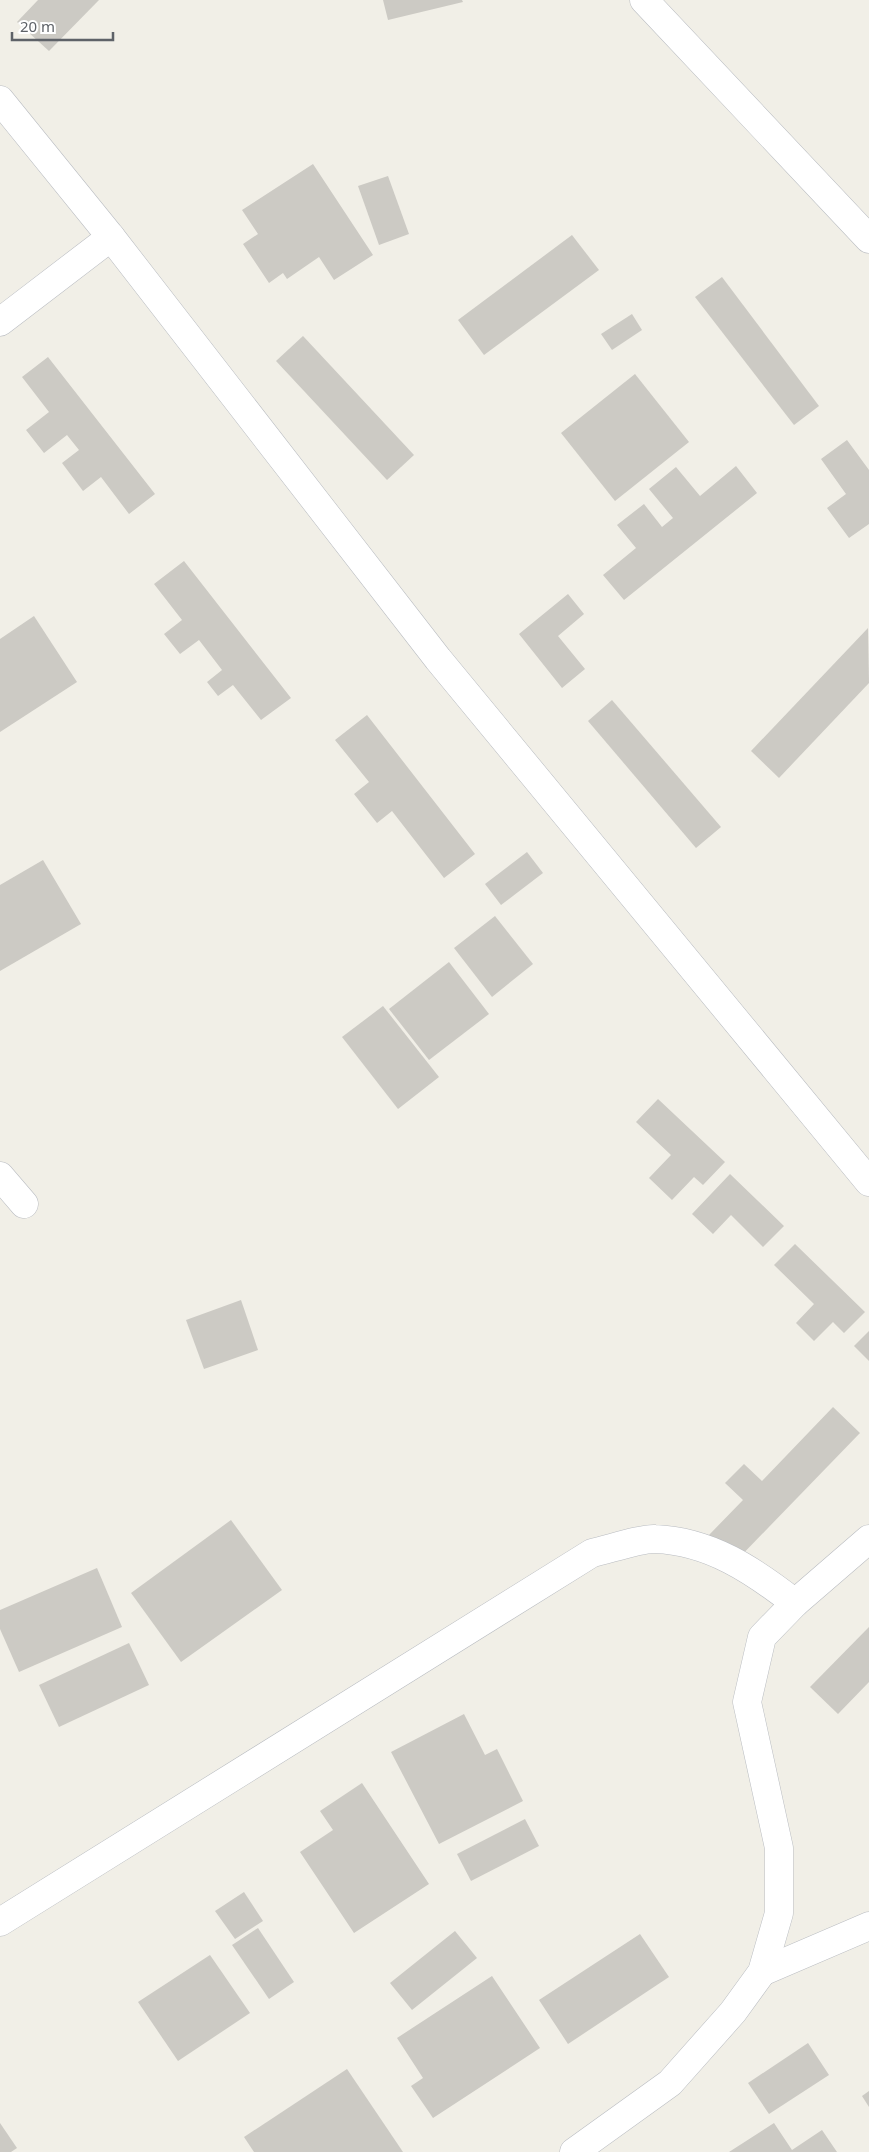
<svg xmlns="http://www.w3.org/2000/svg" width="869" height="2152" viewBox="0 0 869 2152" font-family="'Noto Sans',sans-serif">
	<style>
		.building { fill: #cccac4 }
		.lines { fill: none; stroke-linecap: round; stroke-linejoin: round }
		.minor-casing { stroke: #b9bcc1; stroke-width: 29 }
		.minor { stroke: #fff; stroke-width: 28 }
	</style>
	<rect width="100%" height="100%" fill="#f1efe7"/>
	<!-- building -->
	<g class="building">
		<path d="M38 0H99L49 51 17 22Z"/>
		<path d="M383 0H462L463 2 388 20Z"/>
		<path d="M313 164 373 255 334 280 319 257 287 279 283 273 269 283 243 244 258 234 242 210Z"/>
		<path d="M388 176 409 234 379 245 358 186Z"/>
		<path d="M572 235 599 270 484 355 458 320Z"/>
		<path d="M722 277 819 406 794 425 695 297Z"/>
		<path d="M632 314 642 330 612 350 601 334Z"/>
		<path d="M303 336 414 455 387 480 276 361Z"/>
		<path d="M48 357 155 494 129 514 101 477 83 491 62 463 79 450 67 435 44 453 26 430 49 412 22 377Z"/>
		<path d="M635 374 689 442 615 501 561 433Z"/>
		<path d="M847 440 869 470V524L849 538 827 508 846 494 821 459Z"/>
		<path d="M736 466 757 493 624 600 603 575 636 548 617 525 644 504 662 527 673 518 649 489 676 467 700 496Z"/>
		<path d="M184 561 291 698 261 720 233 685 218 696 207 682 222 670 199 640 180 654 164 634 182 620 154 584Z"/>
		<path d="M568 594 584 614 558 636 585 669 562 688 519 634Z"/>
		<path d="M34 616 77 682 0 732V639Z"/>
		<path d="M868 628 869 683 779 778 751 751Z"/>
		<path d="M612 700 721 827 696 848 588 721Z"/>
		<path d="M367 715 475 854 444 878 392 811 377 823 354 794 369 782 335 740Z"/>
		<path d="M527 852 543 873 501 905 485 884Z"/>
		<path d="M43 860 81 924 0 971V885Z"/>
		<path d="M495 916 533 964 492 997 454 948Z"/>
		<path d="M449 962 489 1014 429 1060 389 1009Z"/>
		<path d="M383 1006 439 1077 398 1109 342 1037Z"/>
		<path d="M658 1099 725 1162 703 1185 694 1177 672 1200 649 1178 671 1155 636 1122Z"/>
		<path d="M730 1174 784 1226 763 1247 731 1215 713 1234 692 1214Z"/>
		<path d="M795 1244 865 1312 844 1333 833 1322 814 1341 796 1323 814 1304 774 1265Z"/>
		<path d="M241 1300 258 1350 204 1369 186 1320Z"/>
		<path d="M869 1331V1361L854 1346Z"/>
		<path d="M833 1407 860 1433 736 1561 709 1535 743 1500 725 1483 744 1464 762 1481Z"/>
		<path d="M231 1520 282 1590 181 1662 131 1593Z"/>
		<path d="M97 1568 122 1627 19 1672 0 1629V1610Z"/>
		<path d="M869 1627V1682L838 1714 810 1687Z"/>
		<path d="M129 1643 149 1685 59 1727 39 1685Z"/>
		<path d="M464 1714 485 1755 497 1749 523 1801 439 1844 391 1752Z"/>
		<path d="M362 1783 429 1884 354 1933 300 1852 333 1830 320 1811Z"/>
		<path d="M525 1819 539 1846 471 1881 457 1854Z"/>
		<path d="M244 1892 263 1921 235 1939 215 1911Z"/>
		<path d="M258 1928 294 1982 269 1999 232 1945Z"/>
		<path d="M455 1931 477 1958 412 2010 390 1983Z"/>
		<path d="M640 1934 669 1977 568 2044 539 2000Z"/>
		<path d="M210 1955 250 2013 178 2061 138 2002Z"/>
		<path d="M492 1976 540 2048 433 2118 411 2086 423 2078 397 2038Z"/>
		<path d="M808 2043 829 2075 769 2114 748 2083Z"/>
		<path d="M347 2069 403 2152H254L244 2137Z"/>
		<path d="M869 2091V2107L862 2096Z"/>
		<path d="M0 2123 17 2148 11 2152H0Z"/>
		<path d="M774 2123 792 2150 822 2130 837 2152H729Z"/>
	</g>
	<g class="lines">
		<!-- minor casing -->
		<g class="minor-casing">
			<g id="minor">
				<path d="M644 0 869 239"/>
				<path d="M0 100 111 237 438 659 869 1182"/>
				<path d="M0 322 111 237"/>
				<path d="M0 1176 24 1204"/>
				<path d="M0 1922 592 1553C607 1550 642 1538 655 1539 710 1541 754 1571 795 1603"/>
				<path d="M762 1972 869 1926"/>
				<path d="M574 2152 670 2083 733 2012 762 1972 779 1913V1848L747 1702 762 1637 795 1603 869 1539"/>
			</g>
		</g>
		<!-- minor -->
		<use href="#minor" class="minor"/>
	</g>
	<!-- scale -->
	<path d="M12 32v8h101v-8" fill="none" stroke="#5e6268" stroke-width="2.5"/>
	<text x="20" y="32" font-size="15" fill="#5e6268" stroke="#ffffff" stroke-width="4" paint-order="stroke">20 m</text>
</svg>
